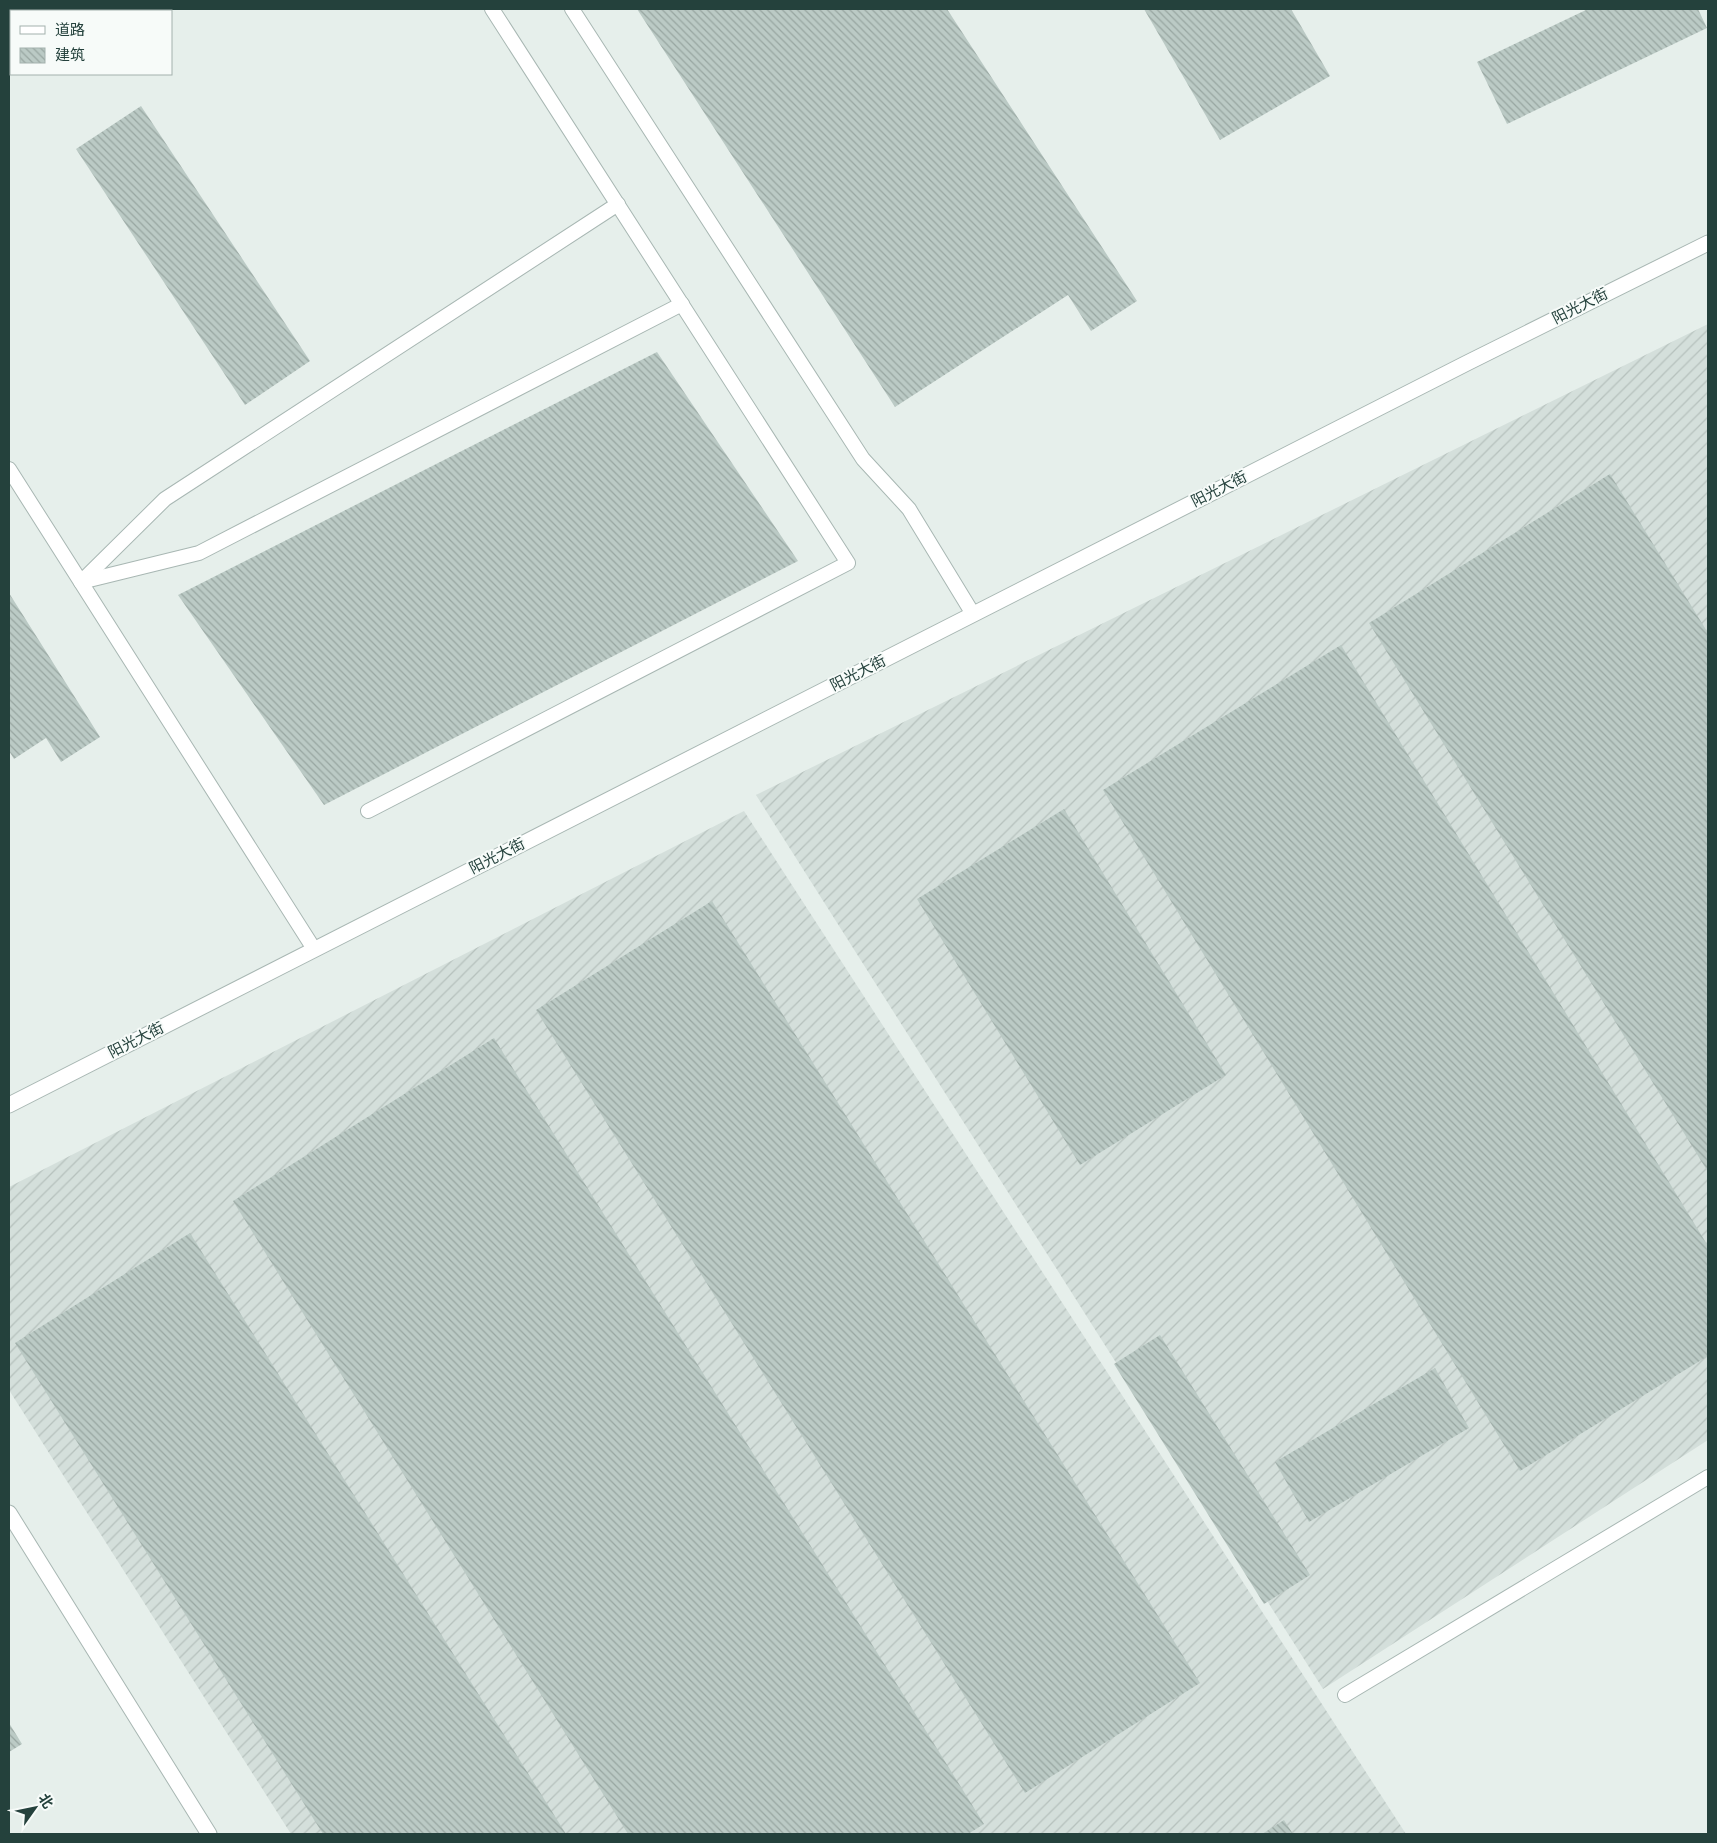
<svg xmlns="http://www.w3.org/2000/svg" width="1717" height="1843" viewBox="0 0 1717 1843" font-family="'PT Sans','Noto Sans SC',sans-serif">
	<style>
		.industrial { fill: url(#industrial-furrows) }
		.building { fill: url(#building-back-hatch) }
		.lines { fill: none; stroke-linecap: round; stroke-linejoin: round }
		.service-casing { stroke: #a8b7b3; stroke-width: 16 }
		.tertiary-casing { stroke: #a8b7b3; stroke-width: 17 }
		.service { stroke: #fff; stroke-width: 14 }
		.tertiary { stroke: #fff; stroke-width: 15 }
		.labels { text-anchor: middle; stroke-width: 4; stroke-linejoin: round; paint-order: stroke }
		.street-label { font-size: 15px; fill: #24413c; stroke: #f7fbf9 }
	</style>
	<defs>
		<pattern id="industrial-furrows" width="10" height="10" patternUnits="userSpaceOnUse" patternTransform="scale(1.25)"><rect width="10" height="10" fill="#d4dfdb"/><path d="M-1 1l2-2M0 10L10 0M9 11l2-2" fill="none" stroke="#b6c1bd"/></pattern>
		<pattern id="building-back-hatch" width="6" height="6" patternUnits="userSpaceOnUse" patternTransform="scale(1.25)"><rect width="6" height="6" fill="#bbcac5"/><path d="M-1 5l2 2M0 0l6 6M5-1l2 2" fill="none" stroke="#98a6a1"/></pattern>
	</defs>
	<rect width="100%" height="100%" fill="#e6efeb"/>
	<!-- industrial -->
	<g class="industrial">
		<path d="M1708 324V1440L1323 1689 756 795Z"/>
		<path d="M744 811 1406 1834H291L9 1390V1187Z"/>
	</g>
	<!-- building -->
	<g class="building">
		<path d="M637 9H947L1137 301 1091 331 1068 295 895 407Z"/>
		<path d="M1144 9H1291L1330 76 1220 140Z"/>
		<path d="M1588 9H1698L1707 28 1507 124 1477 62Z"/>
		<path d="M141 106 310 361 245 405 76 149Z"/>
		<path d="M657 352 798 561 324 805 178 595Z"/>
		<path d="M1610 474 1708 633V1172L1369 623Z"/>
		<path d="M9 593 100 737 61 762 46 738 14 759 9 751Z"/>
		<path d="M1341 645 1708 1246V1356L1520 1471 1103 790Z"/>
		<path d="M1064 809 1226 1075 1080 1165 917 899Z"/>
		<path d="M712 901 1200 1683 1025 1793 536 1010Z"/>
		<path d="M494 1038 984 1824 968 1834H628L233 1201Z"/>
		<path d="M190 1233 566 1834H323L15 1343Z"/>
		<path d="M1160 1335 1310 1575 1264 1604 1114 1364Z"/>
		<path d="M1435 1368 1469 1428 1309 1522 1275 1462Z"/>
		<path d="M9 1723 22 1744 9 1752Z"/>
		<path d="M1284 1820 1293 1834H1262Z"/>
	</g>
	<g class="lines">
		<!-- service casing -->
		<g class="service-casing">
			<g id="service">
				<path d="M572 9 863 459 909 509 973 614"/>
				<path d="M9 469 314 949"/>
				<path d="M81 582 199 553 682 304"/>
				<path d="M81 582 165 499 618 204"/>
				<path d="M368 811 848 563 492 9"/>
				<path d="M1345 1695 1708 1477"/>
			</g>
		</g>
		<!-- tertiary casing -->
		<g class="tertiary-casing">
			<g id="tertiary">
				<path d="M9 1105 1467 363 1708 243"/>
				<path d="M9 1513 209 1834"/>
			</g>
		</g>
		<!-- service -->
		<use href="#service" class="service"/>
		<!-- tertiary -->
		<use href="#tertiary" class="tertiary"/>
	</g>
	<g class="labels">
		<!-- street labels -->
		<g class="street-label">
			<text transform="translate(1580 306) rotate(-27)" y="5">阳光大街</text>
			<text transform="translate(1219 489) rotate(-27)" y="5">阳光大街</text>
			<text transform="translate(858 673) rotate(-27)" y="5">阳光大街</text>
			<text transform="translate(497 856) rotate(-27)" y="5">阳光大街</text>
			<text transform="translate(136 1040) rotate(-27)" y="5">阳光大街</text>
		</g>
	</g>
	<!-- border -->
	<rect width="1717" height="1843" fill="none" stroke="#24413c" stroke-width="20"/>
	<!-- legend -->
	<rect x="10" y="10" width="162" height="65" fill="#f7fbf9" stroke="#a3b1ad"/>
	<rect x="20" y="26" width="25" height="8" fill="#ffffff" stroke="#a3b1ad"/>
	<text x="55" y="35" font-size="15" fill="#24413c">道路</text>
	<rect x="20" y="48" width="25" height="15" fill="url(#building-back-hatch)" stroke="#a3b1ad"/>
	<text x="55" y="60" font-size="15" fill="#24413c">建筑</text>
	<!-- north arrow -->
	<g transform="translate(35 1808) rotate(57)" stroke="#f7fbf9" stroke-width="4" paint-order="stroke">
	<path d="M0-4L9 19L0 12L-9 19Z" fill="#24413c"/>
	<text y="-8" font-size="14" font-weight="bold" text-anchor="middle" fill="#24413c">北</text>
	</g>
</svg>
